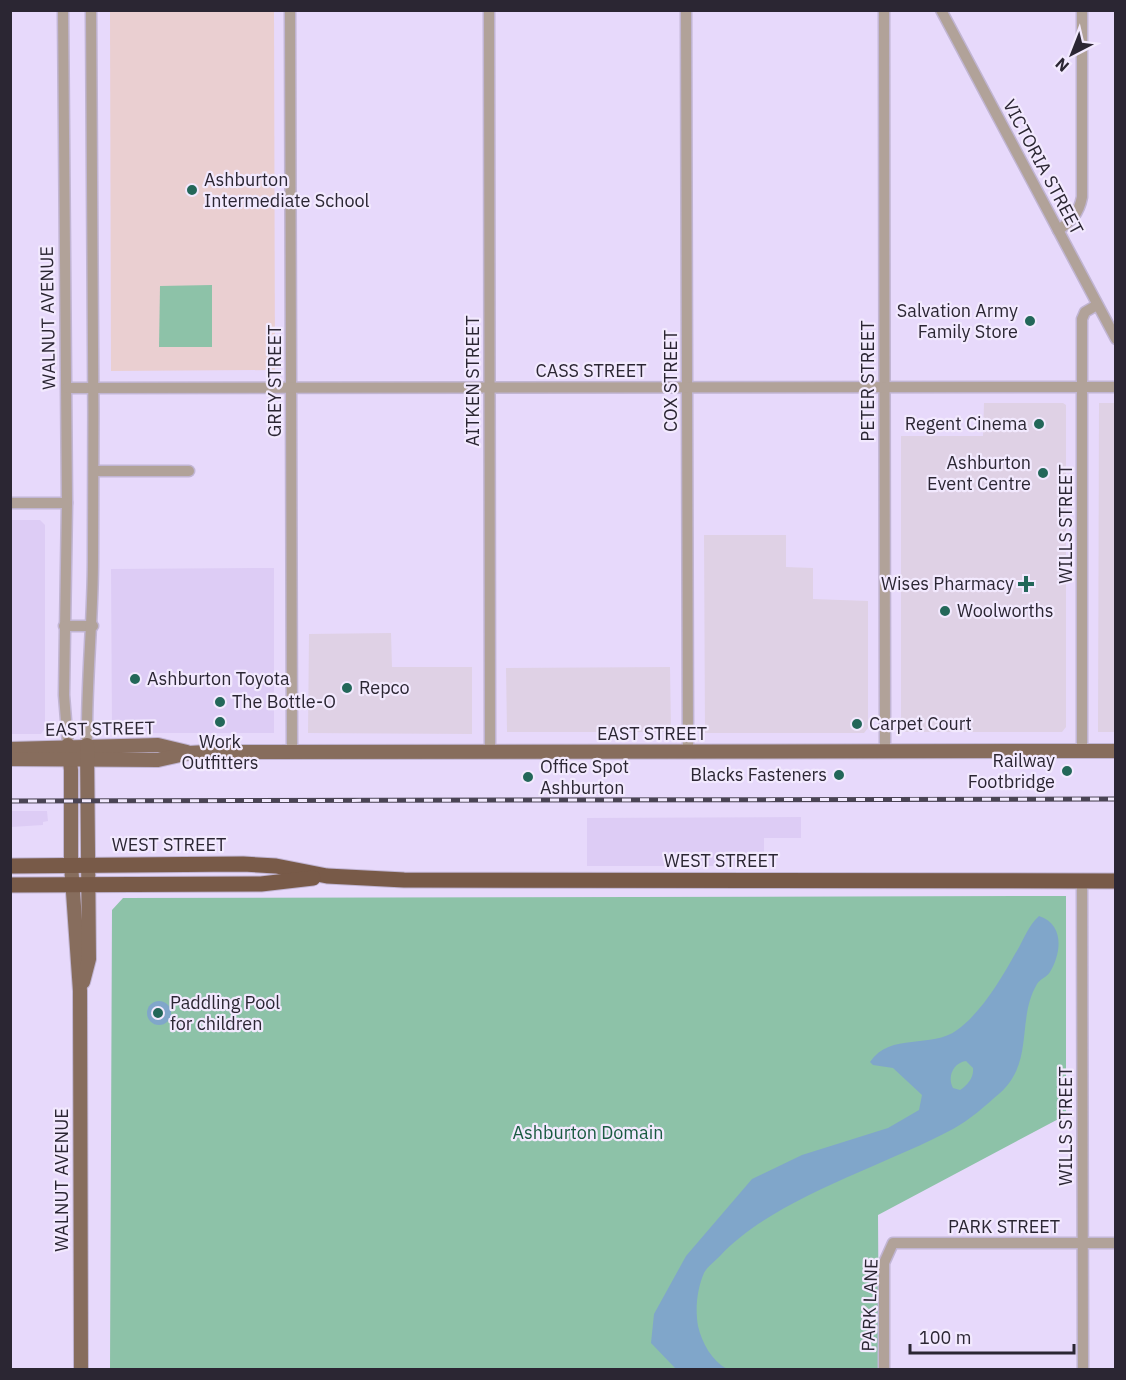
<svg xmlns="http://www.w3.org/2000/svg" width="1126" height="1380" viewBox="0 0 1126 1380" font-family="'IBM Plex Sans',sans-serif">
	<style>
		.commercial { fill: #dfd1e5 }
		.built { fill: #ddccf5 }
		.education { fill: #eacfd1 }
		.green { fill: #8dc2a8 }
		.water { fill: #80a6ca; fill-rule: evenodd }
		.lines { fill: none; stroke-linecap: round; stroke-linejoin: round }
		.minor-casing { stroke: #c1b5d3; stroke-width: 13 }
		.major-casing { stroke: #c1b5d3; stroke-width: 16 }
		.highway-casing { stroke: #c1b5d3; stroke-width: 17 }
		.minor { stroke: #b1a299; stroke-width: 10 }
		.major { stroke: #876d5d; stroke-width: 14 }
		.highway { stroke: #785a48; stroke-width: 15 }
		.rail-casing { stroke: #4a4454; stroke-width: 5 }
		.rail { stroke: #f2e9fe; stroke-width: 3; stroke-dasharray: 9; stroke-linecap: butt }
		.poi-dot { fill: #236759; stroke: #f2e9fe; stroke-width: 2 }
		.labels { text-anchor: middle; stroke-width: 4.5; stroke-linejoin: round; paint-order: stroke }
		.street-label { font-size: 18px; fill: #2b2633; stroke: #f2e9fe }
		.poi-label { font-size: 18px; fill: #2b2633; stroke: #f2e9fe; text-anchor: start }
		.park-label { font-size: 18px; fill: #195a41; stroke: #f2e9fe }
	</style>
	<rect width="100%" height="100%" fill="#e7d9fb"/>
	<!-- commercial -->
	<g class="commercial">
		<path d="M984 403H1063L1066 405V727L1062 732H905L901 728V436H983Z"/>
		<path d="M1099 403H1115V732H1098Z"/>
		<path d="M704 535H786V567L813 568V599L868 601V728L864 733H705Z"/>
		<path d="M391 633 392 667H472V734L308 733 309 634Z"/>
		<path d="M670 667 671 732H507L506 668Z"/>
	</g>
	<!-- built -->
	<g class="built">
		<path d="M11 520H40L45 525V728L41 734H11Z"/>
		<path d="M274 568V733H119L112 728 111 569Z"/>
		<path d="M11 811H47L48 821 43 822V825L11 827Z"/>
		<path d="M801 817V838H764V866H587V818Z"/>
	</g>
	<!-- education -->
	<path class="education" d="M110 11H274L275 370 111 371Z"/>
	<!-- green -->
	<g class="green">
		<path d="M212 285V347H159L160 286Z"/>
		<path d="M1066 896V1115L878 1215 879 1369 110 1370 112 910 123 898Z"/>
	</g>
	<!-- water -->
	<g class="water">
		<path d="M1039 916C1064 924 1062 952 1050 972 1047 977 1040 979 1037 984 1016 1020 1035 1061 1000 1093 986 1105 970 1120 953 1129 882 1167 774 1198 720 1256 715 1261 707 1267 704 1273 697 1289 695 1309 698 1326 702 1343 712 1361 727 1369H676L651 1343 654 1314 686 1256 752 1179 802 1155 888 1128 919 1110 922 1095 893 1068 873 1065 870 1062C890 1032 932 1049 957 1030 981 1013 1001 979 1015 954 1024 940 1027 927 1039 916ZM966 1061 973 1068C974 1077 968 1085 960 1090L953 1088C947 1077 953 1063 966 1061Z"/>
		<circle cx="159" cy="1013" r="12"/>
	</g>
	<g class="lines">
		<!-- minor casing -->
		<g class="minor-casing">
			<g id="minor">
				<path d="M63 10 67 503 64 695 68 745"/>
				<path d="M290 10 292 752"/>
				<path d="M489 10 490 752"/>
				<path d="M686 10 688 752"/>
				<path d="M884 10 885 751"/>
				<path d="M941 10 1116 339"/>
				<path d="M1058 230C1071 222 1079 213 1082 197V10"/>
				<path d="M67 388 1116 387"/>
				<path d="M94 471H189"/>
				<path d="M10 503H67"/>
				<path d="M64 626H93"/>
				<path d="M87 745C86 683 93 621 93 559 94 376 93 193 91 10"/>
				<path d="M1082 751V319L1085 312 1097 305"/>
				<path d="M1082 882 1083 1370"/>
				<path d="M884 1370V1263L893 1243H1116"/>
			</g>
		</g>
		<!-- major casing -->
		<g class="major-casing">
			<g id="major">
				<path d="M68 745 71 770V864L80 991 81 1370"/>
				<path d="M10 749 158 745 187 752"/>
				<path d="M10 759 158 760 189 753 206 752 1116 751"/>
				<path d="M83 982 89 959 87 745"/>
			</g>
		</g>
		<!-- highway casing -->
		<g class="highway-casing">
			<g id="highway">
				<path d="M10 866 243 864 276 866 327 876 404 880 1116 881"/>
				<path d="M10 885 261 884 313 878"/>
			</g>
		</g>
		<!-- minor -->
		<use href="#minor" class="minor"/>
		<!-- major -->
		<use href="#major" class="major"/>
		<!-- highway -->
		<use href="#highway" class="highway"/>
		<!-- rail casing -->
		<g class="rail-casing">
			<path id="rail" d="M10 801 1116 799"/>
		</g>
		<!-- rail -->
		<use href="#rail" class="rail"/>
	</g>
	<!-- markers -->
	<g class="poi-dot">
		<circle cx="192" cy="190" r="6"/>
		<circle cx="1030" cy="321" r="6"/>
		<circle cx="1039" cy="424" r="6"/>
		<circle cx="1043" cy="473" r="6"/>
		<path d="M1023 575h6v6h6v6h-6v6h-6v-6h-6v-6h6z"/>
		<circle cx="945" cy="611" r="6"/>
		<circle cx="135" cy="679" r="6"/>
		<circle cx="347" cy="688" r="6"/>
		<circle cx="220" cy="702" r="6"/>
		<circle cx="220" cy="722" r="6"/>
		<circle cx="857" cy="724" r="6"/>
		<circle cx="1067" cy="771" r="6"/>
		<circle cx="839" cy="775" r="6"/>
		<circle cx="528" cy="777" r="6"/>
		<circle cx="158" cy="1013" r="6"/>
	</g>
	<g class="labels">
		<!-- street labels -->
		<g class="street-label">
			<text transform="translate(1043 167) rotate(62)" y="6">VICTORIA STREET</text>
			<text transform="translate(48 318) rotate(-91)" y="6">WALNUT AVENUE</text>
			<text x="591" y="377">CASS STREET</text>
			<text transform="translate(275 381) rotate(-90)" y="6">GREY STREET</text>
			<text transform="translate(473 381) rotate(-90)" y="6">AITKEN STREET</text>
			<text transform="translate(671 381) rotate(-90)" y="6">COX STREET</text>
			<text transform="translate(868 381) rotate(-90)" y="6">PETER STREET</text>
			<text transform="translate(1066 524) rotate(-90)" y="6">WILLS STREET</text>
			<text transform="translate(100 729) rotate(-1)" y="6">EAST STREET</text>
			<text x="652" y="740">EAST STREET</text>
			<text x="169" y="851">WEST STREET</text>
			<text x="721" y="867">WEST STREET</text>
			<text transform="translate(1066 1126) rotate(-90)" y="6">WILLS STREET</text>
			<text transform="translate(62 1180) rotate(-90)" y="6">WALNUT AVENUE</text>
			<text x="1004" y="1233">PARK STREET</text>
			<text transform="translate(870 1305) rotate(-88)" y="6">PARK LANE</text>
		</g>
		<!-- poi labels -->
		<g class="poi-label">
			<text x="204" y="186">Ashburton<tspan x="204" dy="21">Intermediate School</tspan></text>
			<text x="1018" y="317" text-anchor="end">Salvation Army<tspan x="1018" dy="21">Family Store</tspan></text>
			<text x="1027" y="430" text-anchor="end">Regent Cinema</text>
			<text x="1031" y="469" text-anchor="end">Ashburton<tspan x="1031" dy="21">Event Centre</tspan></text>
			<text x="1014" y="590" text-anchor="end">Wises Pharmacy</text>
			<text x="957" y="617">Woolworths</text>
			<text x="147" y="685">Ashburton Toyota</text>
			<text x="359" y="694">Repco</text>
			<text x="232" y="708">The Bottle-O</text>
			<text x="869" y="730">Carpet Court</text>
			<text x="220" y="748" text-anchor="middle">Work<tspan x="220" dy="21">Outfitters</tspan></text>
			<text x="1055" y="767" text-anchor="end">Railway<tspan x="1055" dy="21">Footbridge</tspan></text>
			<text x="540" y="773">Office Spot<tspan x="540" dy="21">Ashburton</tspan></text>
			<text x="827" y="781" text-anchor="end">Blacks Fasteners</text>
			<text x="170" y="1009">Paddling Pool<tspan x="170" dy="21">for children</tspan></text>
		</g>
		<!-- park labels -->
		<g class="park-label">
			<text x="588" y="1139">Ashburton Domain</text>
		</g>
	</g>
	<!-- border -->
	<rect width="1126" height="1380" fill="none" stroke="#2b2633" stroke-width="24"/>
	<!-- north arrow -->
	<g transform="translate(1072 54) rotate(222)" stroke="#f2e9fe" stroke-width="4.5" paint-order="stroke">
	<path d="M0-4.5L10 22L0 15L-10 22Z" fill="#2b2633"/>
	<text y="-9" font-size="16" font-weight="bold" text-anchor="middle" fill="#2b2633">N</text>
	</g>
	<!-- scale -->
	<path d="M910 1344v9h164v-9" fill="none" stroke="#2b2633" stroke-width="3"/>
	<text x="919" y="1344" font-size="18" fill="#2b2633" stroke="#f2e9fe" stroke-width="4.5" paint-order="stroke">100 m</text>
</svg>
